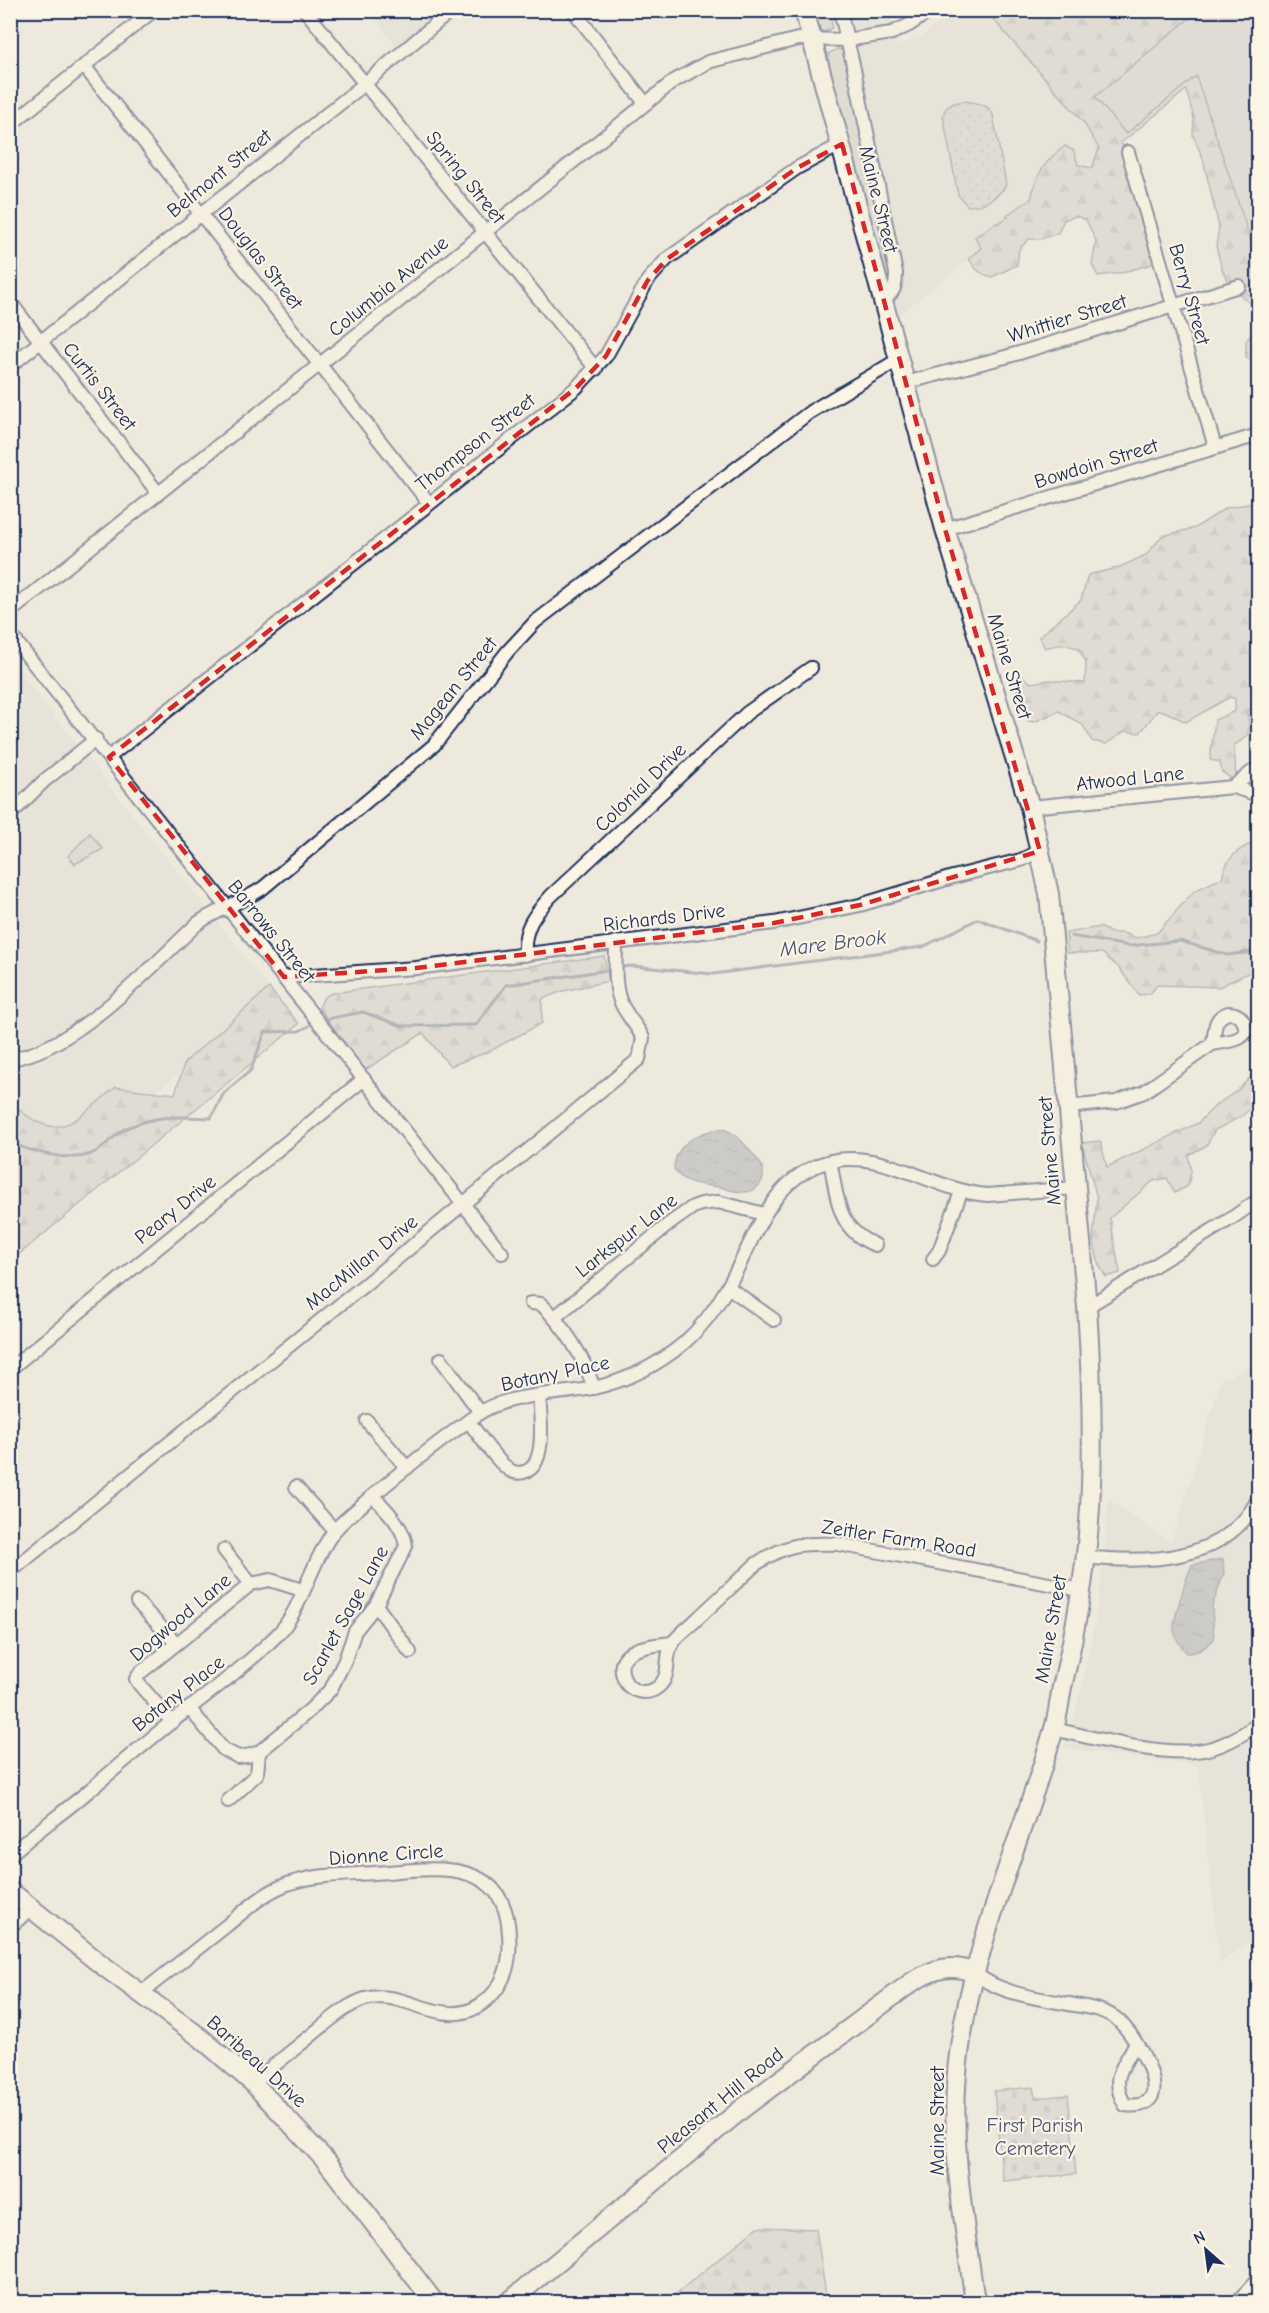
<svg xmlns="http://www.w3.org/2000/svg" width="1269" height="2313" viewBox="0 0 1269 2313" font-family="'Comic Neue',sans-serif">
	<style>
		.built { fill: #dedbd4 }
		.grass { fill: url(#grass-dots); stroke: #757e94; stroke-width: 1.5 }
		.forest { fill: url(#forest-firs); stroke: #757e94; stroke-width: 1.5 }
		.cemetery { fill: url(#cemetery-stones); stroke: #757e94; stroke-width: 1.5 }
		.park { fill: #cfcdca; stroke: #757e94; stroke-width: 1.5 }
		.water { fill: url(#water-ripples); stroke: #6c778f; stroke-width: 1.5 }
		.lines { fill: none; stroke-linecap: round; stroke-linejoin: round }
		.stream { stroke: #6c778f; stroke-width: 3 }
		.street-casing { stroke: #1b2f5e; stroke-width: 16 }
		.secondary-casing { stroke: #1b2f5e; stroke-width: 22 }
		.street { stroke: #fcf5e5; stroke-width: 12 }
		.secondary { stroke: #fcf5e5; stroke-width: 18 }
		.marked { fill: none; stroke: #d62828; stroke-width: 4.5; stroke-dasharray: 12 8; stroke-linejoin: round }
		.labels { text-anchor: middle; stroke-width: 4.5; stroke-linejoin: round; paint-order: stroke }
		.street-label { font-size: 20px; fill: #1b2f5e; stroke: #fcf5e5 }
		.park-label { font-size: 20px; fill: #485679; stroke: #fcf5e5 }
		.water-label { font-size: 21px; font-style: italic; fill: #445376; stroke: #fcf5e5 }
	</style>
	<defs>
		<pattern id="grass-dots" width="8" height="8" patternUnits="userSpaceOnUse" patternTransform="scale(1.5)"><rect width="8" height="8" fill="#cfcdca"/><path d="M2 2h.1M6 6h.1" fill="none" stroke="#b1b0b0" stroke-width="1.8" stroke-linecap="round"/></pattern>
		<pattern id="forest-firs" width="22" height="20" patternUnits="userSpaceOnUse" patternTransform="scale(1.5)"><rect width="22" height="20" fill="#cfcdca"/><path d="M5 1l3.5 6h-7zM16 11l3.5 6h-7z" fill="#b1b0b0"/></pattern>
		<pattern id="cemetery-stones" width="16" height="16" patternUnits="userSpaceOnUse" patternTransform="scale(1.5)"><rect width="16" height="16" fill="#cfcdca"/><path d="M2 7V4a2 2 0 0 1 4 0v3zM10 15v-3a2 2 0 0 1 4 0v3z" fill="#b1b0b0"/></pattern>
		<pattern id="water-ripples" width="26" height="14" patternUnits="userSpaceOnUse" patternTransform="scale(1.5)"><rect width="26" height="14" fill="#a2a7af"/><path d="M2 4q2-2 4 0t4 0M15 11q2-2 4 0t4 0" fill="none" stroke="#838892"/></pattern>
	</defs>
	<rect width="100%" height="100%" fill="#eee9dd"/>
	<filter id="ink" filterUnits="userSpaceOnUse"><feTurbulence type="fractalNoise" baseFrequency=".0167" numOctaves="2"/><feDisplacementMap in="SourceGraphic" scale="12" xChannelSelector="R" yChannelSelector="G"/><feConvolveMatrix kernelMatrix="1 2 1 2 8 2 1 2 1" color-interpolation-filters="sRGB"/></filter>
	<g filter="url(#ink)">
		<!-- built -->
		<g class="built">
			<path d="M368 11H442L397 46Z"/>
			<path d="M850 11H889L896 47 923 35 958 11H993L1108 149 898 316 894 299 902 275Z"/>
			<path d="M10 660 275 995 11 1210H10Z"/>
			<path d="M1258 1363V1936L1220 1963 1198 1766 1065 1748 1082 1685 1095 1622 1105 1548 1108 1499 1171 1543 1221 1380Z"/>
		</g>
		<!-- grass -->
		<path class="grass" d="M964 101C976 103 988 103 993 115L1006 185C998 198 983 206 968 206L958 195 943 116 946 108 954 103Z"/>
		<!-- forest -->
		<g class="forest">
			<path d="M1049 10 1231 11 1258 223V370V366L1246 357V341L1258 327 1256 310 1228 282 1222 269 1216 246 1219 227 1203 159 1193 135 1194 118 1186 90 1121 143 1128 161 1156 263 1120 273 1098 276 1092 265 1096 241 1086 220 1076 216 1064 220 1058 233 1041 239H1029L1019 249 1017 265 992 277C980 274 974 269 969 258L981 248 975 237 996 223 997 224 1008 217 1007 215 1031 199C1036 175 1045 160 1065 146L1074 151 1078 165 1092 168 1099 149 1084 123 986 11H1017L1044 18Z"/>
			<path d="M1258 502V706L1247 711C1250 730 1252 736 1234 745L1236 776 1232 779 1222 772 1220 762 1210 760 1215 720 1235 711V699L1230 697 1186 722 1164 711H1157L1140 733 1125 731 1106 744 1092 741 1083 725 1059 711 1034 722 1028 721C1027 704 1015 695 1012 677L1019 673 1031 683 1050 680 1085 683 1086 662 1078 648 1062 644 1045 648 1039 637 1081 600 1088 575 1118 568 1146 555 1162 536 1195 528 1226 508Z"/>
			<path d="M1248 845 1258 848V971H1252L1219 987 1157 985 1150 994 1139 995 1119 968 1102 953H1068L1066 933 1100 927 1111 933H1123L1137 938 1157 933 1194 891 1222 878C1226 861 1233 853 1248 845Z"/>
			<path d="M604 956 609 981 563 991 542 999V1023L490 1051 450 1066 423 1033 365 1070 319 1008 324 997 332 993Z"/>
			<path d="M269 988 299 1024 11 1261V1102C59 1149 74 1120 116 1087L175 1094 185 1062Z"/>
			<path d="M1258 1069V1101L1242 1116 1215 1130 1206 1146 1188 1155 1191 1171 1188 1186 1175 1193 1167 1178 1153 1181 1110 1218 1120 1273 1106 1277 1099 1265 1093 1240 1097 1198 1082 1143 1100 1141 1107 1167 1198 1123 1216 1105 1238 1090Z"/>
			<path d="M758 2227 816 2229 827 2302H666Z"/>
		</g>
		<!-- cemetery -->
		<path class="cemetery" d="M1033 2087 1035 2098 1068 2095 1076 2174 1003 2181 994 2091Z"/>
		<!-- park -->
		<g class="park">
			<path d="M812 11H831L832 28 824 32 819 30Z"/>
			<path d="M1198 11H1258V262L1196 76 1126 134 1095 97Z"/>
			<path d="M838 49 842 50 847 56 886 259 890 280 888 283 827 63 829 53Z"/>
			<path d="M90 833 103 849 75 864 68 856Z"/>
		</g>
		<!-- water -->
		<g class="water">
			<path d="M722 1129C735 1132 743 1142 751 1152 755 1157 760 1161 762 1167 767 1181 756 1193 743 1192 735 1192 727 1189 720 1187 701 1184 685 1186 674 1169 674 1144 700 1131 722 1129Z"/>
			<path d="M1223 1559 1224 1573 1212 1606 1214 1639C1206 1647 1199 1653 1187 1653 1167 1632 1174 1622 1181 1597 1184 1586 1187 1576 1192 1565Z"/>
		</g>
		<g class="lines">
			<!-- stream -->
			<g class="stream">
				<path d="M1071 936 1128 946 1180 941 1227 955 1258 951"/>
				<path d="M623 967 632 966 713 974 923 947 978 919 1037 941"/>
				<path d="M326 1019 363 1012 402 1026 476 1025 506 985 608 970"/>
				<path d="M10 1142C30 1152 70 1162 91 1154 105 1149 115 1132 129 1127 159 1114 179 1117 211 1118L224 1093 251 1070 265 1032 299 1031 309 1026"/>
			</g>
			<!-- street casing -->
			<g class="street-casing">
				<g id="street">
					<path d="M305 10 596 369"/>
					<path d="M573 10 645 103"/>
					<path d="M840 10 854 69 896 273C896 287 894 293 882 301"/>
					<path d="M84 66 429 503"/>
					<path d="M10 125 154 10"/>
					<path d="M1128 152 1215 447"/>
					<path d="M10 302 158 493"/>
					<path d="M10 366 357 90 452 10"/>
					<path d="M905 383 1009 356 1239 286"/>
					<path d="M945 529 1258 435"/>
					<path d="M10 612 674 81 708 62 798 39 846 40 892 33 909 25 932 10"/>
					<path d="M10 634 502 1253"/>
					<path d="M109 757 576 388 606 356 648 280 667 259 797 168 842 144"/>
					<path d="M1258 771H1253L1233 787 1258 795"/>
					<path d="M1030 807 1233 787"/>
					<path d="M10 815 44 781 96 739"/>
					<path d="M525 955C523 928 534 915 551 896L747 713 811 668"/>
					<path d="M284 977 416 968 774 923 860 905 953 877 1021 860 1040 851"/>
					<path d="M1228 1013C1235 1013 1241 1016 1244 1023 1252 1043 1222 1041 1212 1044 1217 1031 1211 1019 1228 1013Z"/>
					<path d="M10 1059C74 1051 152 966 198 923 219 909 242 902 263 888L434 745 508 651 535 622 810 412 898 360"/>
					<path d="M1068 1107 1116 1102 1144 1092 1212 1044"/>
					<path d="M830 1161C838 1198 836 1229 875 1245"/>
					<path d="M933 1259 939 1251 961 1192"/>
					<path d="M728 1287 774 1320"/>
					<path d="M531 1303 541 1304C565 1327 583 1356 594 1388"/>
					<path d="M1087 1307 1232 1218 1258 1200"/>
					<path d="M555 1317 669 1224 693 1207 701 1204 718 1202 764 1214"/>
					<path d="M441 1359 480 1412"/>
					<path d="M10 1369 364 1079"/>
					<path d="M367 1421 407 1468"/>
					<path d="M468 1421C480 1435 496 1462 511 1471 515 1473 520 1473 524 1472 548 1466 540 1414 539 1395"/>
					<path d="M296 1487 334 1530"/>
					<path d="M224 1550 251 1584"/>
					<path d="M1085 1557C1148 1564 1226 1562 1258 1499"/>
					<path d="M10 1572 400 1256 639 1059 643 1038C637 1026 628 1017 622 1005 613 987 616 962 616 942"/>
					<path d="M137 1602 176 1643"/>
					<path d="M376 1605 410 1652"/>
					<path d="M673 1643C653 1645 611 1647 624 1679 629 1692 647 1696 658 1687 672 1676 664 1657 672 1644 678 1635 688 1628 695 1621 715 1602 736 1583 756 1564 788 1543 801 1543 838 1544L1081 1590"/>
					<path d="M189 1708 223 1749 238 1757 247 1756 259 1752 310 1710 331 1689 345 1660 355 1631 376 1605 406 1546C404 1527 386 1509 373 1496"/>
					<path d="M172 1722 139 1684 136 1679 140 1673 251 1584 270 1580 302 1590"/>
					<path d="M1054 1729C1092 1738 1158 1755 1196 1751 1219 1749 1239 1737 1258 1724"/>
					<path d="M228 1801 257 1774 259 1752"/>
					<path d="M10 1855C34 1833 60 1815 85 1794 111 1772 137 1750 164 1728 202 1698 243 1669 277 1635 302 1610 310 1564 332 1534 340 1522 354 1513 364 1503 400 1472 437 1443 475 1416 508 1392 555 1396 593 1388 626 1381 658 1365 684 1343 701 1328 716 1308 727 1288 754 1243 766 1184 821 1164 879 1144 931 1191 988 1195L1075 1188"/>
					<path d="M10 1927 31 1908"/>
					<path d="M975 1973C997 1993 1040 1999 1069 2004 1086 2007 1107 2009 1120 2022 1139 2041 1182 2112 1125 2105 1109 2077 1124 2067 1135 2044"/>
					<path d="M140 1994C169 1971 197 1949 226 1926 246 1910 267 1889 294 1882 319 1874 348 1875 375 1873 430 1869 505 1854 509 1934 511 1957 507 1980 490 1997 448 2038 408 1987 365 1999 346 2005 329 2021 313 2034 293 2050 273 2066 253 2083"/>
					<path d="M1237 2302 1258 2279"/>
				</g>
			</g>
			<!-- secondary casing -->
			<g class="secondary-casing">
				<g id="secondary">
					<path d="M804 10 945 529 1030 807 1049 894 1087 1307C1091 1367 1093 1426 1091 1486 1089 1553 1078 1621 1062 1687 1059 1702 1058 1717 1053 1732 1022 1839 973 1943 959 2054 948 2137 964 2221 975 2302"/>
					<path d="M10 1891 98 1962 201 2038 253 2083 327 2162 434 2302"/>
					<path d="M509 2302 743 2108 912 1982C933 1969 951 1963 975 1973"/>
				</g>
			</g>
			<!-- street -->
			<use href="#street" class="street"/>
			<!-- secondary -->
			<use href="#secondary" class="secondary"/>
		</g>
	</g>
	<!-- marked area -->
	<path d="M0 0H1269V2313H0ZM842 144 945 529 1040 851 860 905 774 923 416 968 284 977 109 757 576 388 606 356 648 280 667 259 797 168Z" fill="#eee9dd" fill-opacity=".55" fill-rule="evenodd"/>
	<path class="marked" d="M842 144 945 529 1040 851 860 905 774 923 416 968 284 977 109 757 576 388 606 356 648 280 667 259 797 168Z"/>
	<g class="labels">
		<!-- street labels -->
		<g class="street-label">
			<text transform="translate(219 173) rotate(-39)" y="7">Belmont Street</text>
			<text transform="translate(466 177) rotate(51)" y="7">Spring Street</text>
			<text transform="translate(879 199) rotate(76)" y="7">Maine Street</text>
			<text transform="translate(261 258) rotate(52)" y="7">Douglas Street</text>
			<text transform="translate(388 286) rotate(-39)" y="7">Columbia Avenue</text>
			<text transform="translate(1190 294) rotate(74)" y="7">Berry Street</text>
			<text transform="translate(1067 318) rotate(-17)" y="7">Whittier Street</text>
			<text transform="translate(100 386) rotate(52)" y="7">Curtis Street</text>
			<text transform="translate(475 442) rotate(-38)" y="7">Thompson Street</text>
			<text transform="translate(1096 463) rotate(-17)" y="7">Bowdoin Street</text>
			<text transform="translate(1010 666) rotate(73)" y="7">Maine Street</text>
			<text transform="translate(453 688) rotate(-51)" y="7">Magean Street</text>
			<text transform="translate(1130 778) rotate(-6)" y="7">Atwood Lane</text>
			<text transform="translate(640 787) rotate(-44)" y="7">Colonial Drive</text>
			<text transform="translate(664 917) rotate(-7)" y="7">Richards Drive</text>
			<text transform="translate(272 931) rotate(51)" y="7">Barrows Street</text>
			<text transform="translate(1049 1151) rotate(-95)" y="7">Maine Street</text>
			<text transform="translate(175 1209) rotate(-39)" y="7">Peary Drive</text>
			<text transform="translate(626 1235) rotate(-38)" y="7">Larkspur Lane</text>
			<text transform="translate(361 1262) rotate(-39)" y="7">MacMillan Drive</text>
			<text transform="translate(555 1373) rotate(-12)" y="7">Botany Place</text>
			<text transform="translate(899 1538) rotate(9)" y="7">Zeitler Farm Road</text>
			<text transform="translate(345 1615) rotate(-61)" y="7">Scarlet Sage Lane</text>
			<text transform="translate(180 1617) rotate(-40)" y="7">Dogwood Lane</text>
			<text transform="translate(1050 1629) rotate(-80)" y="7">Maine Street</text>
			<text transform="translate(178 1693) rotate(-38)" y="7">Botany Place</text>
			<text transform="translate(386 1854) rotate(-4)" y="7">Dionne Circle</text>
			<text transform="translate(257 2061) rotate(42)" y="7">Baribeau Drive</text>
			<text transform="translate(720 2100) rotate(-39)" y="7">Pleasant Hill Road</text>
			<text transform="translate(937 2121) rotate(-90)" y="7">Maine Street</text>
		</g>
		<!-- park labels -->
		<g class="park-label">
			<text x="1035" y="2132">First Parish<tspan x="1035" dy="23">Cemetery</tspan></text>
		</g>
		<!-- water labels -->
		<g class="water-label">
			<text transform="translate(833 943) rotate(-7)" y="7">Mare Brook</text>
		</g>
	</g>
	<!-- margin -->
	<rect width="1269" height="2313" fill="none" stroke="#fcf5e5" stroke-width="36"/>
	<rect x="18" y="18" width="1233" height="2277" fill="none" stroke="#1b2f5e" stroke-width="2" filter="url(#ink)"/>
	<!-- north arrow -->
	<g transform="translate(1206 2250) rotate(332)" stroke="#fcf5e5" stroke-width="4.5" paint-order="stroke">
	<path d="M0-4.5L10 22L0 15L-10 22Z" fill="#1b2f5e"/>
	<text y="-9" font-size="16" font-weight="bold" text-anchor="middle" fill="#1b2f5e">N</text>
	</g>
</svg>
